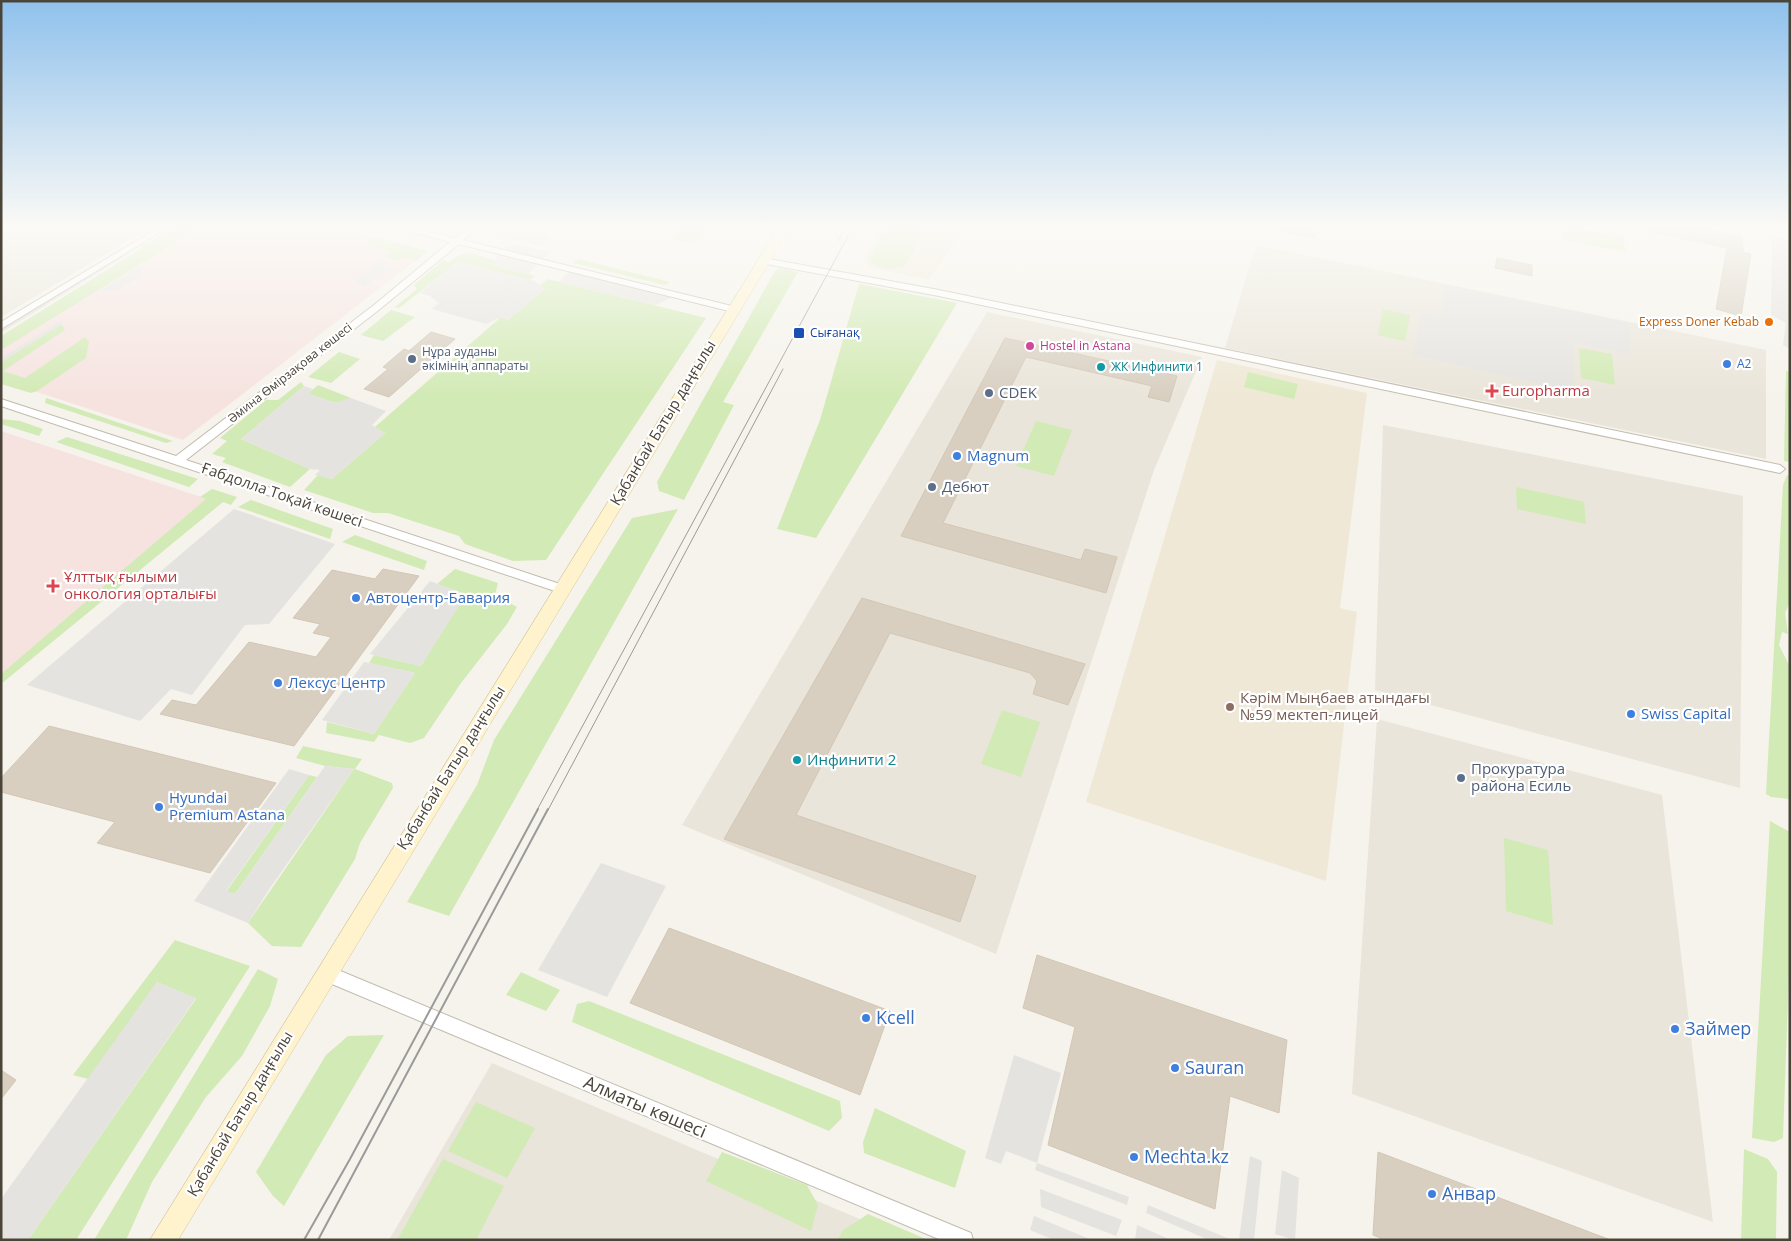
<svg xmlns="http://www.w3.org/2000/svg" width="1791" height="1241" viewBox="0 0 1791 1241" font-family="'Open Sans',sans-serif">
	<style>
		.residential { fill: #eae5da }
		.education { fill: #efe8d6 }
		.medical { fill: #f6e3e0 }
		.green { fill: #d2eab5 }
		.parking { fill: #e5e3e0 }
		.building { fill: #d8cfc1; stroke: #d3c7b4 }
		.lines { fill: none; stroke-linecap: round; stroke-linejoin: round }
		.street-casing { stroke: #c2bbae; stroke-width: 2 }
		.secondary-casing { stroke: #d6c79b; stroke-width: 1 }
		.street { fill: #fff; fill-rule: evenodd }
		.secondary { fill: #fff3cd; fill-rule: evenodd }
		.tram-far1 { stroke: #9a9a9a; stroke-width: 1 }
		.tram { stroke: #9a9a9a; stroke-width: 2 }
		.food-dot { fill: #e8710a; stroke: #fff; stroke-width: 2 }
		.transit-dot { fill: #1a4fb4; stroke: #fff; stroke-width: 2 }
		.hotel-dot { fill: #d1479c; stroke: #fff; stroke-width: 2 }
		.service-dot { fill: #5c6f8a; stroke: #fff; stroke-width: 2 }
		.shop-dot { fill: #3f7fe0; stroke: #fff; stroke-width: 2 }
		.culture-dot { fill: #0f9aa8; stroke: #fff; stroke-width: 2 }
		.health-dot { fill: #e0444e; stroke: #fff; stroke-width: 2 }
		.education-dot { fill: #8d6e63; stroke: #fff; stroke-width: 2 }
		.labels { text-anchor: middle; stroke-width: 4.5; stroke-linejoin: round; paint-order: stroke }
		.far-food-label { font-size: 12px; fill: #c56008; stroke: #fff; text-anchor: end }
		.far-transit-label { font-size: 12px; fill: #164399; stroke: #fff; text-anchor: start }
		.far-hotel-label { font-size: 12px; fill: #b23c85; stroke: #fff; text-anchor: start }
		.far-service-label { font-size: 12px; fill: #4e5e75; stroke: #fff; text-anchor: start }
		.far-shop-label { font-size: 12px; fill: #366cbe; stroke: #fff; text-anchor: start }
		.far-culture-label { font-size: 12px; fill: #0d838f; stroke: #fff; text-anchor: start }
		.far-street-label { font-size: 12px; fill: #4b4439; stroke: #fff }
		.health-label { font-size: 15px; fill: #be3a42; stroke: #fff; text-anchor: start }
		.service-label { font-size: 15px; fill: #4e5e75; stroke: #fff; text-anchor: start }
		.street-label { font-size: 15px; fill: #4b4439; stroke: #fff }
		.shop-label { font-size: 15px; fill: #366cbe; stroke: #fff; text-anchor: start }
		.education-label { font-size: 15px; fill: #785e54; stroke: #fff; text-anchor: start }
		.culture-label { font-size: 15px; fill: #0d838f; stroke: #fff; text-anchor: start }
		.near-shop-label { font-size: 18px; fill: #366cbe; stroke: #fff; text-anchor: start }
		.near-street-label { font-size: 18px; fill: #4b4439; stroke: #fff }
	</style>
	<rect width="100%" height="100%" fill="#f6f3ec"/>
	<!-- residential -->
	<g class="residential">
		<path d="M10 225H154L1 317V229Z"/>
		<path d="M1256 245 1766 350V459L1225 348Z"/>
		<path d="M987 312 1202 357 1154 470 996 954 682 825Z"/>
		<path d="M1383 425 1743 496 1740 788 1375 690Z"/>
		<path d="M1377 719 1662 795 1713 1222 1352 1094Z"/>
		<path d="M492 1063 909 1240H389Z"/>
	</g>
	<!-- education -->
	<g class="education">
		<path d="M883 225H968L928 280 870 267 865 258Z"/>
		<path d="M1217 360 1367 393 1340 608 1357 612 1326 881 1086 802Z"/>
	</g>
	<!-- medical -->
	<g class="medical">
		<path d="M191 225H324L428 251 183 440 1 380V342Z"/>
		<path d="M1 431 207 499 1 674Z"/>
	</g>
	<!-- green -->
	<g class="green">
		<path d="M182 225H211L192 232 1 350V336L142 248 141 246Z"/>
		<path d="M685 225H712L693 244 671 238Z"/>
		<path d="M894 225H911L920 229 922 234 906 265C894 270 876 271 870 258L884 229Z"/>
		<path d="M1564 226 1624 237 1625 252 1563 240Z"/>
		<path d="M373 237 428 251 416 260 404 257 397 261 386 256 390 250 365 244Z"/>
		<path d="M470 253 494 260 493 265 535 276 530 280 458 262 399 308 395 307 417 289 414 285 443 260 450 262 457 256Z"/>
		<path d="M578 259 670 282 665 285 573 263Z"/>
		<path d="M780 268 798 272 723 402 734 405 684 500 659 491 657 482 775 271Z"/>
		<path d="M548 279 706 318 546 560 513 561 465 544 459 536 388 513H373L304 490 318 475 332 479 385 433 375 427 501 317 508 320 545 289 540 285Z"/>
		<path d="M859 284 957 303 816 538 777 529 820 420Z"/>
		<path d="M1383 309 1410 315 1405 341 1378 335Z"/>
		<path d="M391 310 415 317 383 341 361 335Z"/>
		<path d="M62 324 65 330 3 371 25 378 85 337 89 342 86 358 37 391 31 393 1 384V362Z"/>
		<path d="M1579 348 1612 354 1615 385 1581 378Z"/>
		<path d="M339 352 360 359 331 383 308 377Z"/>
		<path d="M1786 371 1790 372V462L1784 461Z"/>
		<path d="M1248 372 1298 384 1294 399 1244 387Z"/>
		<path d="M301 382 304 386 241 439 310 469 290 487 222 462 226 458 212 454 227 441 220 438 266 400H278Z"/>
		<path d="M318 385 351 398 336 403 308 394Z"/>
		<path d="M46 398 173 441 166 443 45 403Z"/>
		<path d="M1 419 20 421 43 429 39 436 1 424Z"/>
		<path d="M1036 421 1072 430 1054 476 1016 466Z"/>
		<path d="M67 437 198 479 189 487 56 442Z"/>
		<path d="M1787 475 1790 476V602L1785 613 1788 634 1782 632 1779 645 1790 667 1789 799 1771 797 1766 794 1783 485Z"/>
		<path d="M1516 487 1584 502 1586 524 1517 509Z"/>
		<path d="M212 489 237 497 231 505 223 502 1 684V674L206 499 200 497Z"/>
		<path d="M251 500 333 529 330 539 238 507Z"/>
		<path d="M678 509 449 916 407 902 477 785 494 740 632 518Z"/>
		<path d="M355 535 427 561 424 570 342 542Z"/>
		<path d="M455 569 498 583 495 595 517 607 507 624 461 683 424 738 410 743 379 735 374 742 326 733 327 722 374 734 415 673 369 663 374 655 421 666 465 594 437 584Z"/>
		<path d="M1002 710 1040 722 1021 777 981 764Z"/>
		<path d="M303 746 362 759 355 769 392 783 393 788 360 843 355 859 301 947 272 946 248 923 354 769 325 766 296 758Z"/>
		<path d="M309 775 317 777 235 894 226 892Z"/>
		<path d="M1770 821 1790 832V943L1783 1138 1774 1142 1752 1138Z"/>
		<path d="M1504 838 1548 850 1553 925 1506 911Z"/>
		<path d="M175 940 250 966 76 1240H28L196 999 157 982 88 1079 73 1075Z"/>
		<path d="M258 969 278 979 270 1006 242 1056 206 1097 152 1182 126 1240H94Z"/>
		<path d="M521 972 560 990 546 1011 506 995Z"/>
		<path d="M589 1001 840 1101 842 1118 829 1131 572 1022 577 1004Z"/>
		<path d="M384 1035 284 1206 273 1196 256 1172 326 1055 348 1036Z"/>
		<path d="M476 1102 535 1128 507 1178 448 1151Z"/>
		<path d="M875 1108 966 1151 955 1188 864 1153 863 1142Z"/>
		<path d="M1744 1149 1768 1159 1777 1172 1776 1240H1741Z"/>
		<path d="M722 1152 807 1185 818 1205 811 1231 706 1181Z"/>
		<path d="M443 1159 504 1186 476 1240H397Z"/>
		<path d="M868 1214 928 1240H838L842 1231Z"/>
	</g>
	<!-- parking -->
	<g class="parking">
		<path d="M502 225H540L537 231 553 235 541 246 499 236 500 234 494 232Z"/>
		<path d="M1772 237 1790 240V349L1783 345 1786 323 1771 315Z"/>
		<path d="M515 244 550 252 528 274 493 265 499 252 507 246Z"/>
		<path d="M135 245V250L1 333V326Z"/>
		<path d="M381 262 388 268 364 287 355 282Z"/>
		<path d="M458 262 535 281 545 289 508 320 501 317 486 324 432 309 439 303 430 296 420 293Z"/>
		<path d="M141 267 143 274 116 291H101Z"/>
		<path d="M571 269 677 295 655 305 559 282Z"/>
		<path d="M1446 285 1629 323 1631 354 1573 342 1574 392 1413 355 1421 312 1443 316Z"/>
		<path d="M61 321 62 324 1 362V358Z"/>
		<path d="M304 386 313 389 309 394 335 403 351 398 386 411 372 425 385 433 332 479 315 475 320 470 310 469 241 439Z"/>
		<path d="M234 509 335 544 269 624 245 625 192 695 171 689 140 721 27 685Z"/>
		<path d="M430 581 466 595 421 666 370 654Z"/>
		<path d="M364 662 415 673 374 734 322 720Z"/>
		<path d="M325 766 354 769 270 888 248 923 194 901 289 769 309 775 226 891 235 894Z"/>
		<path d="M601 863 666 886 607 997 538 970Z"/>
		<path d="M157 982 196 998 28 1240H1V1199Z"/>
		<path d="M1014 1055 1061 1073 1037 1163 1129 1197 1127 1205 1035 1170 1037 1163 1006 1151 1001 1164 985 1158Z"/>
		<path d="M1250 1156 1262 1161 1254 1240H1239Z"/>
		<path d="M1282 1170 1299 1178 1295 1240 1275 1234Z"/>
		<path d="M1040 1189 1122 1220 1116 1236 1041 1207Z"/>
		<path d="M1148 1205 1232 1240H1209L1146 1213Z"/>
		<path d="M1034 1216 1092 1240H1054L1030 1230Z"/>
		<path d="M1137 1225 1171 1240H1135Z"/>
	</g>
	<!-- building -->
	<g class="building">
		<path d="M1275 225H1318L1315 238 1275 230Z"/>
		<path d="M1644 225H1685L1742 237 1743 252 1751 254 1741 316 1716 309 1727 248 1643 230Z"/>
		<path d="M1497 258 1532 265V276L1495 268Z"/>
		<path d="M431 332 455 339 389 397 364 389 388 369 383 367 404 349 409 351Z"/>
		<path d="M1005 338 1177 376 1169 402 1148 397 1152 386 1026 357 943 523 1081 560 1085 549 1117 557 1106 593 901 536Z"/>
		<path d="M383 569 419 576 294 746 160 714 172 700 196 705 249 642 316 657 331 637 313 633 320 624 293 618 332 570 375 579Z"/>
		<path d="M862 598 1085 664 1068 705 1033 694 1037 681 1030 673 890 633 796 815 976 876 960 922 724 839Z"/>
		<path d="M49 726 276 783 210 873 97 843 115 822 1 792V778Z"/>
		<path d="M669 928 890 1011 860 1095 630 1003Z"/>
		<path d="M1037 955 1287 1040 1279 1113 1230 1096 1215 1209 1048 1145 1075 1027 1023 1008Z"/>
		<path d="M1 1070 16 1080 1 1099Z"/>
		<path d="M1378 1152 1608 1239V1240H1385L1373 1235Z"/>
	</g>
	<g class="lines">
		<!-- street casing -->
		<g class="street-casing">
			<g id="street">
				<path d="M163 225H172L1 329V322Z"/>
				<path d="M386 225H399L455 238 472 225H481L463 240 736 307 738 309 733 312 459 244 380 309 186 460 566 586 568 589 566 592H558L1 406V399L176 456 374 305 450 242Z"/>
				<path d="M764 258 939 290 1780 465 1785 469 1780 473 939 296 761 263 760 261Z"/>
				<path d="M326 965 971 1233 973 1240H941L320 979 318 973 320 967Z"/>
			</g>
		</g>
		<!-- secondary casing -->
		<g class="secondary-casing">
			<path id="secondary" d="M780 225H792L178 1240H150Z"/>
		</g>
		<!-- street -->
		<use href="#street" class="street"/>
		<!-- secondary -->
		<use href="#secondary" class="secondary"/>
		<!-- tram-far1 -->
		<g class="tram-far1">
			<path d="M839 241 845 225"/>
			<path d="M537 810 854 225"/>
			<path d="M548 810 783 369"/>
		</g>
		<!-- tram -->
		<g class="tram">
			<path d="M304 1240 350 1159 538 809"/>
			<path d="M318 1240 548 809"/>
		</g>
	</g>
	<!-- sky -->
	<linearGradient id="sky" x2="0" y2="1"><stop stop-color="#8fc1ec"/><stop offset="0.57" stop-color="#fbfaf6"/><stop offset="1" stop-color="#fbfaf6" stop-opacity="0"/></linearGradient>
	<rect width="1791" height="398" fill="url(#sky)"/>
	<!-- markers -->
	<circle class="food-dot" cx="1769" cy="322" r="5"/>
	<rect class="transit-dot" x="793" y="327" width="12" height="12" rx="2.5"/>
	<circle class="hotel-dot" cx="1030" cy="346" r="5"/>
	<g class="service-dot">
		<circle cx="412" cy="359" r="5"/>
		<circle cx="989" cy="393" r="5"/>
		<circle cx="932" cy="487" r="5"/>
		<circle cx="1461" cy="778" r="5"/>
	</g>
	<g class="shop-dot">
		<circle cx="1727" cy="364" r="5"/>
		<circle cx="957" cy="456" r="5"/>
		<circle cx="356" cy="598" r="5"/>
		<circle cx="278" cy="683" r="5"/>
		<circle cx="1631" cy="714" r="5"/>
		<circle cx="159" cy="807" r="5"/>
		<circle cx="866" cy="1018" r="5"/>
		<circle cx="1675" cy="1029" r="5"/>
		<circle cx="1175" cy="1068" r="5"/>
		<circle cx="1134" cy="1157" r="5"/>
		<circle cx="1432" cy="1194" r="5"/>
	</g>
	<g class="culture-dot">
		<circle cx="1101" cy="367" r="5"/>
		<circle cx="797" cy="760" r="5"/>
	</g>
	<g class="health-dot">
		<path d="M1489.5 383.5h5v5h5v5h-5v5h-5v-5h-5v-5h5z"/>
		<path d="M50.5 578.5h5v5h5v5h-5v5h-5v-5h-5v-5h5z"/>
	</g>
	<circle class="education-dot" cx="1230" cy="707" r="5"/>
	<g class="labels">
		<!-- far-food labels -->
		<g class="far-food-label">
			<text x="1759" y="326">Express Doner Kebab</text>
		</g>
		<!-- far-transit labels -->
		<g class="far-transit-label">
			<text x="810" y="337">Сығанақ</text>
		</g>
		<!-- far-hotel labels -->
		<g class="far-hotel-label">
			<text x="1040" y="350">Hostel in Astana</text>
		</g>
		<!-- far-service labels -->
		<g class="far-service-label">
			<text x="422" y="356">Нұра ауданы<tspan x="422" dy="14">әкімінің аппараты</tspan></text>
		</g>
		<!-- far-shop labels -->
		<g class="far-shop-label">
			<text x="1737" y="368">А2</text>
		</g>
		<!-- far-culture labels -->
		<g class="far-culture-label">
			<text x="1111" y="371">ЖК Инфинити 1</text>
		</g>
		<!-- far-street labels -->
		<g class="far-street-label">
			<text transform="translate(290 373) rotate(-38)" y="4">Әмина Өмірзақова көшесі</text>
		</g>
		<!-- health labels -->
		<g class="health-label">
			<text x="1502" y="396">Europharma</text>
			<text x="64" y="582">Ұлттық ғылыми<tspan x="64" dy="17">онкология орталығы</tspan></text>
		</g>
		<!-- service labels -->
		<g class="service-label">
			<text x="999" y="398">CDEK</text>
			<text x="942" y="492">Дебют</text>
			<text x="1471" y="774">Прокуратура<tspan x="1471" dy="17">района Есиль</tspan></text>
		</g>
		<!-- street labels -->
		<g class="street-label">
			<text transform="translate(663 423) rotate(-59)" y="5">Қабанбай Батыр даңғылы</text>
			<text transform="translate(282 495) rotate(19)" y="5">Ғабдолла Тоқай көшесі</text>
			<text transform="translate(451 768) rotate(-58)" y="5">Қабанбай Батыр даңғылы</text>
			<text transform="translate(240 1114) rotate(-59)" y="5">Қабанбай Батыр даңғылы</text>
		</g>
		<!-- shop labels -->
		<g class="shop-label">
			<text x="967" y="461">Magnum</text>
			<text x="366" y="603">Автоцентр-Бавария</text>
			<text x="288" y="688">Лексус Центр</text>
			<text x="1641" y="719">Swiss Capital</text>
			<text x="169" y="803">Hyundai<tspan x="169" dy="17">Premium Astana</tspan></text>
		</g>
		<!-- education labels -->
		<g class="education-label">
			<text x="1240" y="703">Кәрім Мыңбаев атындағы<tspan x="1240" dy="17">№59 мектеп-лицей</tspan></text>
		</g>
		<!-- culture labels -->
		<g class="culture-label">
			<text x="807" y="765">Инфинити 2</text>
		</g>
		<!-- near-shop labels -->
		<g class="near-shop-label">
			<text x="876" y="1024">Kcell</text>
			<text x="1685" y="1035">Займер</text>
			<text x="1185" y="1074">Sauran</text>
			<text x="1144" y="1163">Mechta.kz</text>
			<text x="1442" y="1200">Анвар</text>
		</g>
		<!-- near-street labels -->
		<g class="near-street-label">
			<text transform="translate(645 1107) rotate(23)" y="6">Алматы көшесі</text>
		</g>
	</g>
	<!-- border -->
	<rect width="1791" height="1241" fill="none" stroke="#4b4439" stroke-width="5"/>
</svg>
